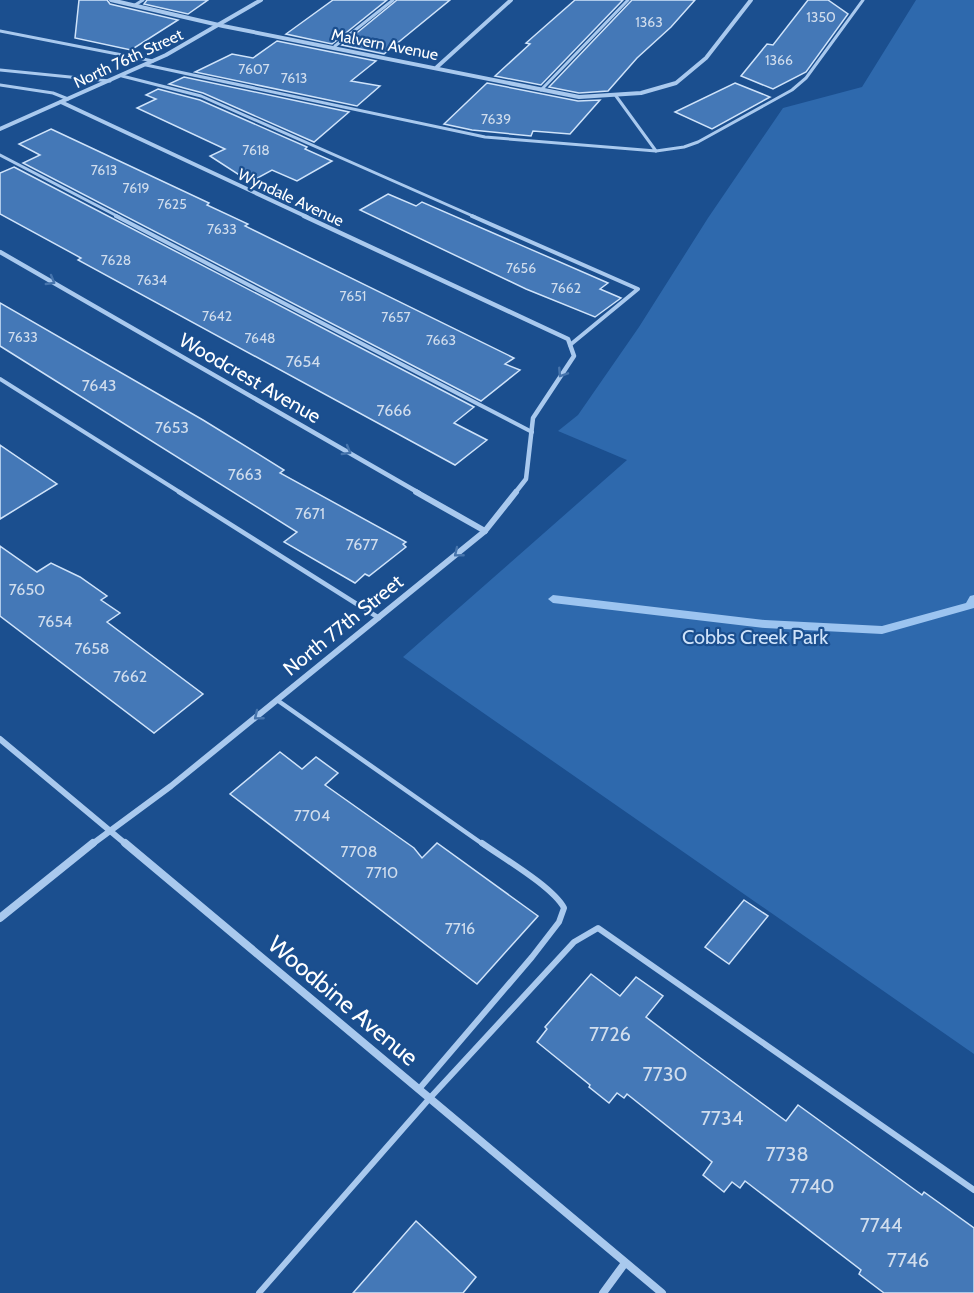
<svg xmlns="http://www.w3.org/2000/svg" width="974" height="1293" viewBox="0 0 974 1293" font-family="Cabin,sans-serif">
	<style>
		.green { fill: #2e69ad }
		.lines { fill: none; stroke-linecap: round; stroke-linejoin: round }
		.stream { fill: #9cc4f0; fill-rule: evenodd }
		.building { fill: #4478b7; stroke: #cfe3fa; stroke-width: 1.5 }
		.service-far3 { stroke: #a9c9ee; stroke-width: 3 }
		.service-far2 { stroke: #a9c9ee; stroke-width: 4 }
		.service-far1 { stroke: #a9c9ee; stroke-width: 4.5 }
		.service { stroke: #a9c9ee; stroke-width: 6 }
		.minor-far3 { stroke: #a9c9ee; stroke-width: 4 }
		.minor-far2 { stroke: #a9c9ee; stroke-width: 4.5 }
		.minor-far1 { stroke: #a9c9ee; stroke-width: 6 }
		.minor { stroke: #a9c9ee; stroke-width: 8 }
		.oneway { stroke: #4674ac }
		.labels { text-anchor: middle; stroke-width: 4.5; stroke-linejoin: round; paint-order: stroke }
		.far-number-label { font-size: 14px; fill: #d0dded }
		.far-street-label { font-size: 16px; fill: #fff; stroke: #1b4f8f }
		.number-label { font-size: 16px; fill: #d0dded }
		.street-label { font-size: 20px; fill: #fff; stroke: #1b4f8f }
		.park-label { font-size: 20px; fill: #cfe3fa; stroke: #1b4f8f }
		.near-number-label { font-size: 20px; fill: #d0dded }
		.near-street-label { font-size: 24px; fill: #fff; stroke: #1b4f8f }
	</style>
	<rect width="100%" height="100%" fill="#1b4f8f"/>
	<!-- green -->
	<path class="green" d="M916 0H974V1054L403 657 627 460 558 431 578 415 639 327 708 218 783 108 862 87Z"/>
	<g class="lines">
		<!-- stream -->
		<path class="stream" d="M553 595 765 620 882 626 966 603 970 596 974 595V608L882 634 765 628 553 603 548 599Z"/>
	</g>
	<!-- building -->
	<g class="building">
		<path d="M79 0H107L110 4 178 20 131 50 75 38Z"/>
		<path d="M147 0H208L188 14 144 4Z"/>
		<path d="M333 0H387L332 44 286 34Z"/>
		<path d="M397 0H450L384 54 342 45Z"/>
		<path d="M575 0H623L541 85 495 76 530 44 526 43Z"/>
		<path d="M632 0H695L671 27 637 58 608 91 579 93 549 87Z"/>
		<path d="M808 0H828L848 14 806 72 773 89 741 76 767 44 773 45Z"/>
		<path d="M277 41 376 61 351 81 380 86 357 106 195 72 232 54 253 58Z"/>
		<path d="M184 77 349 112 314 142 203 93 169 84Z"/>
		<path d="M487 83 578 101 600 100 570 134 533 131 531 136 472 130 444 124Z"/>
		<path d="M735 83 770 97 712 129 675 112Z"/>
		<path d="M158 89 200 100 307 147 305 149 332 161 297 181 272 170 250 182 210 156 225 149 137 108 156 99 146 95Z"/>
		<path d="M51 129 209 203 207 205 248 224 245 226 514 358 505 364 520 370 481 401 23 163 40 155 19 144Z"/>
		<path d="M14 167 474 407 454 423 487 440 455 465 78 260 81 258 0 214V173Z"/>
		<path d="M388 194 416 206 422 202 608 283 600 289 621 298 595 317 526 289 360 210Z"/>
		<path d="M0 303 203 420 284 470 280 473 406 542 403 544 406 547 369 576 365 574 355 583 284 542 297 532 0 346Z"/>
		<path d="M0 445 57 484 0 519Z"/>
		<path d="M0 546 37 572 51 563 80 577 107 596 101 600 120 613 107 622 203 694 154 733 0 616Z"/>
		<path d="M280 752 302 769 316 757 338 773 325 785 414 848 422 858 437 843 538 916 477 984 230 794Z"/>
		<path d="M744 900 768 916 729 964 705 947Z"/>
		<path d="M591 974 620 996 636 977 663 996 646 1017 699 1057 786 1121 798 1105 922 1195 924 1192 974 1228V1293H884L859 1274 861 1270 745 1181 740 1188 732 1182 724 1192 703 1175 712 1162 627 1094 624 1098 617 1093 609 1103 589 1087 590 1085 537 1042 547 1029 545 1027Z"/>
		<path d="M416 1221 476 1277 463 1293H353Z"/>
	</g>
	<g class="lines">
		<!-- service-far3 -->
		<g class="service-far3">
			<path d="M135 5 143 0"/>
			<path d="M0 31 153 61"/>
			<path d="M335 46 393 0"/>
			<path d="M146 65 485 137 656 151 616 96"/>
			<path d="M0 70 110 81"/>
			<path d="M122 76 201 96 475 217"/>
			<path d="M0 85 53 93 68 99"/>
			<path d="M541 90 628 0"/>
			<path d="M656 151 684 147 698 142 792 90 806 78 863 0"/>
			<path d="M0 155 119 217"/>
		</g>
		<!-- service-far2 -->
		<g class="service-far2">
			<path d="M116 216 532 432"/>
			<path d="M472 216 638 289 570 345"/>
			<path d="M0 379 181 493"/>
		</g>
		<!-- service-far1 -->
		<g class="service-far1">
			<path d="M179 492 379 618"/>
			<path d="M277 700 484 845"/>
		</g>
		<!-- service -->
		<g class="service">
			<path d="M419 1089 532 957 559 922 564 908C553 887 503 858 482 843"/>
			<path d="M259 1293 429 1099 574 942 598 928 974 1190"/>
		</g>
		<!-- minor-far3 -->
		<g class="minor-far3">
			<path d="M111 0 223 26 579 97 641 93 676 83 706 58 751 0"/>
			<path d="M437 67 511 0"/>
			<path d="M61 102 307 217"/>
			<path d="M0 129 166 55 261 0"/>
		</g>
		<!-- minor-far2 -->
		<g class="minor-far2">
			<path d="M304 216 568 339 574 356 533 418 526 479 515 493"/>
			<path d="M0 252 419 493"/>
		</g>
		<!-- minor-far1 -->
		<g class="minor-far1">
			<path d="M416 492 485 531"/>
			<path d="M0 739 127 845"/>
			<path d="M91 845 171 786 485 531 516 492"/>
		</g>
		<!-- minor -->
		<g class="minor">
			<path d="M125 843 662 1293"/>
			<path d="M0 918 93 843"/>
			<path d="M603 1293 625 1263"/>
		</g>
	</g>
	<!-- one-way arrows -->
	<defs><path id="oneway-chevron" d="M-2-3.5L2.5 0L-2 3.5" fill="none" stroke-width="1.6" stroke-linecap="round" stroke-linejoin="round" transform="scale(1.5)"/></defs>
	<g class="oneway">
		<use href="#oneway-chevron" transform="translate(51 281) rotate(30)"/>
		<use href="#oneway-chevron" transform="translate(562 373) rotate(123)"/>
		<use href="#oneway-chevron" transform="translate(347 451) rotate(30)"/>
		<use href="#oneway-chevron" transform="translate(458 553) rotate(141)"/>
		<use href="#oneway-chevron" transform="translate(258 716) rotate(141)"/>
	</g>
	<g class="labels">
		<!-- far-number labels -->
		<g class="far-number-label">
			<text x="821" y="22">1350</text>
			<text x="649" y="27">1363</text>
			<text x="779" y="65">1366</text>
			<text x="254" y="74">7607</text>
			<text x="294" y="83">7613</text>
			<text x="496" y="124">7639</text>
			<text x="256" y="155">7618</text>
			<text x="104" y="175">7613</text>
			<text x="136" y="193">7619</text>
			<text x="172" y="209">7625</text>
			<text x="222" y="234">7633</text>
			<text x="116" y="265">7628</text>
			<text x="521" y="273">7656</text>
			<text x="152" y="285">7634</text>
			<text x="566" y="293">7662</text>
			<text x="353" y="301">7651</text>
			<text x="217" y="321">7642</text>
			<text x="396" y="322">7657</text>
			<text x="23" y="342">7633</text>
			<text x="260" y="343">7648</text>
			<text x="441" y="345">7663</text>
		</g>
		<!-- far-street labels -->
		<g class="far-street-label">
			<text transform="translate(385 44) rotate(11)" y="6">Malvern Avenue</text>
			<text transform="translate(128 58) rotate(-25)" y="6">North 76th Street</text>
			<text transform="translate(291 197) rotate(25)" y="6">Wyndale Avenue</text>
		</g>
		<!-- number labels -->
		<g class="number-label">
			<text x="303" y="367">7654</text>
			<text x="99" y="391">7643</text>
			<text x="394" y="416">7666</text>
			<text x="172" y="433">7653</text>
			<text x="245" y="480">7663</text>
			<text x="310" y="519">7671</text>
			<text x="362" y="550">7677</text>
			<text x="27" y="595">7650</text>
			<text x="55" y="627">7654</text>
			<text x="92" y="654">7658</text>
			<text x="130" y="682">7662</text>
			<text x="312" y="821">7704</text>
			<text x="359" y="857">7708</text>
			<text x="382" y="878">7710</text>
			<text x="460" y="934">7716</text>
		</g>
		<!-- street labels -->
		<g class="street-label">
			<text transform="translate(250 378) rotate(30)" y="7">Woodcrest Avenue</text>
			<text transform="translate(343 625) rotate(-39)" y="7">North 77th Street</text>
		</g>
		<!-- park labels -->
		<g class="park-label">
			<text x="755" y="644">Cobbs Creek Park</text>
		</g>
		<!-- near-number labels -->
		<g class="near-number-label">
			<text x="610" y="1041">7726</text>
			<text x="665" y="1081">7730</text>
			<text x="722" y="1125">7734</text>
			<text x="787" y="1161">7738</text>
			<text x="812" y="1193">7740</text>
			<text x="881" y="1232">7744</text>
			<text x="908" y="1267">7746</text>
		</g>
		<!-- near-street labels -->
		<g class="near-street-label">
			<text transform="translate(343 1001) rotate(40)" y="8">Woodbine Avenue</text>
		</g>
	</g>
</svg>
